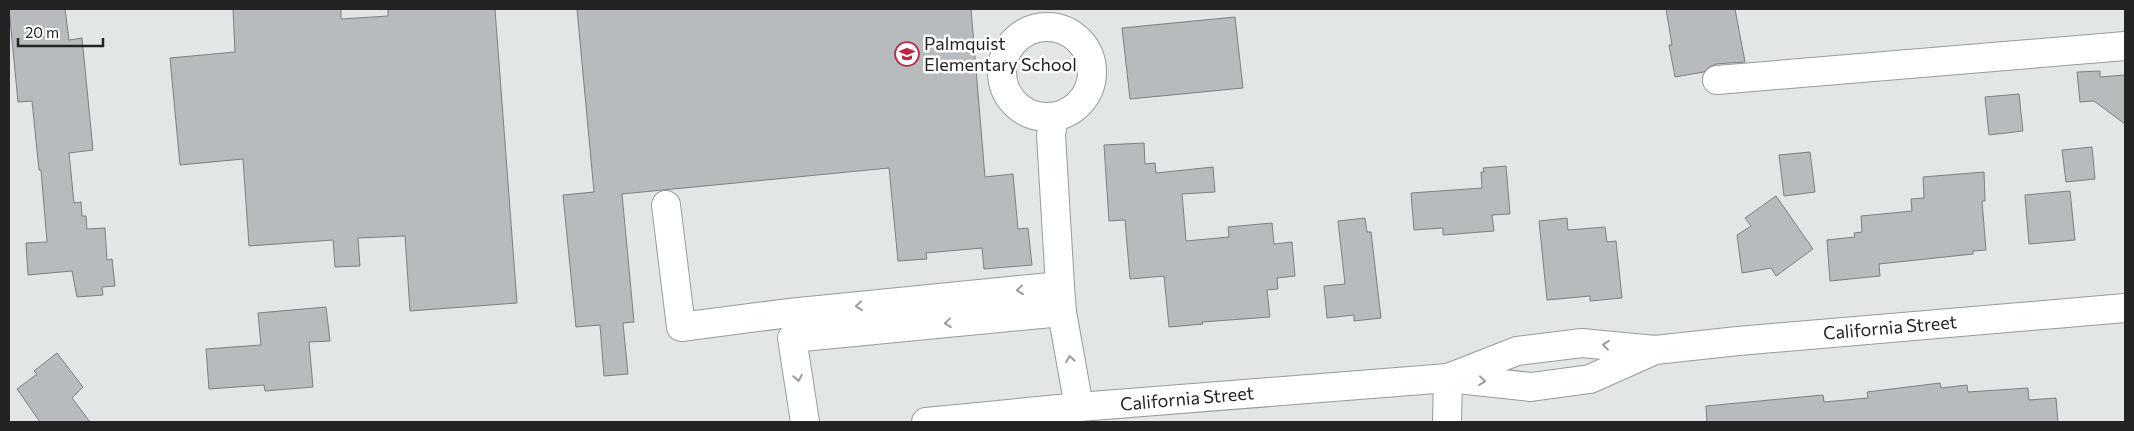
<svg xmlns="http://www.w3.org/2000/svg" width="2134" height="431" viewBox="0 0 2134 431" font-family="Commissioner,sans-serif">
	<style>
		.building { fill: #b8bbbd; stroke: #7d8082 }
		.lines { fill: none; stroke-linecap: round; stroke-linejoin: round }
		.minor-casing { stroke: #989b9c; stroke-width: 30 }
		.major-casing { stroke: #989b9c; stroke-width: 30 }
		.minor { stroke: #fff; stroke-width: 28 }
		.major { stroke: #fff; stroke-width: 28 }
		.oneway { stroke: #9c9c9c }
		.labels { text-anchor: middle; stroke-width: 5; stroke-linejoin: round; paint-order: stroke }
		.poi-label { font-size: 18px; fill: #222424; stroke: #fff; text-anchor: start }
		.street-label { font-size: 18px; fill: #222424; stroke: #fff }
	</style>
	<rect width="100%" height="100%" fill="#e2e6e7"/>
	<!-- building -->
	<g class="building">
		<path d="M9 9H65L69 40 82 38 93 150 69 153 74 203 81 202 82 216H86L87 229 105 228 107 260 112 259 115 286 102 287 103 295 77 297 72 271 28 275 26 243 47 242 41 170H39L32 101 18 102Z"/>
		<path d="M233 9H341V19L388 16V9H495L517 303 410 311 405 236 358 238 360 266 335 267 333 240 249 246 243 159 180 165 170 58 235 52Z"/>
		<path d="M577 9H971L985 177 1013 174 1018 229 1028 228 1032 265 984 269 982 248 926 253 927 259 898 261 889 168 622 194 634 322 623 323 628 374 604 376 600 325 576 327 563 195 594 192Z"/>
		<path d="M1666 9H1735L1745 62 1716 64 1709 67 1704 72 1675 77 1669 45H1672Z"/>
		<path d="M1235 17 1243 88 1130 99 1122 28Z"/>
		<path d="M2100 71V77L2125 75V124L2094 101 2080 102 2077 72Z"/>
		<path d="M2019 94 2023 131 1989 135 1985 97Z"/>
		<path d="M1144 143 1145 164 1155 163 1156 173 1213 167 1215 192 1182 194 1186 241 1229 237 1228 227 1272 223 1274 244 1292 242 1295 276 1277 278 1278 289 1267 290 1270 317 1202 322 1203 324 1169 327 1164 276 1130 279 1125 220 1109 221 1104 145Z"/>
		<path d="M2092 147 2095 179 2066 182 2062 150Z"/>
		<path d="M1810 152 1815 192 1784 196 1779 155Z"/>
		<path d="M1506 166 1510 214 1492 215 1494 231 1443 235V228L1414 230 1411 193 1482 188 1481 172H1484L1483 168Z"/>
		<path d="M1984 172 1985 201H1982L1986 250 1973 251V254L1879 264 1880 276 1830 281 1827 240 1855 237 1854 233 1862 232 1861 216 1912 211 1911 199 1924 198 1923 177Z"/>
		<path d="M2070 191 2075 240 2029 244 2025 195Z"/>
		<path d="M1776 196 1813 249 1776 276 1771 268 1742 273 1737 235 1751 226 1745 218Z"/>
		<path d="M1365 218 1367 232H1371L1381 318 1354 321V315L1327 318 1324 286 1345 284 1338 221Z"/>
		<path d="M1567 218 1568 230 1605 227 1607 242 1616 241 1622 298 1590 301V296L1547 300 1539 221Z"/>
		<path d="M326 307 330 341 309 342 313 387 265 391 264 385 209 389 206 349 261 345 258 313Z"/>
		<path d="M57 353 83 387 72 398 90 422H40L17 389 37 374 34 371Z"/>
		<path d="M1940 383 1941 388 1967 385 1968 392 2028 388 2029 400 2056 398 2058 422H1707L1706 406 1823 395 1824 402 1868 398 1867 392Z"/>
	</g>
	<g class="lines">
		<!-- minor casing -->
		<g class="minor-casing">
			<g id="minor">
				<circle cx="1047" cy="72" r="45"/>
				<path d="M1717 80 2125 46"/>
				<path d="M1054 117 1051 135 1060 286"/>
				<path d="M666 205 681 327 789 313 1060 286 1062 312"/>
				<path d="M805 422 792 338 1062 312 1079 407"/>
				<path d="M1447 422 1448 378"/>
			</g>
		</g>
		<!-- major casing -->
		<g class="major-casing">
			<g id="major">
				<path d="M1655 350 1590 379 1531 387 1448 378 1517 351 1582 343 1655 350 1738 341 2125 308"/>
				<path d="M926 422 1079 407 1448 378"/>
			</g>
		</g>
		<!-- minor -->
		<use href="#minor" class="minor"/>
		<!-- major -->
		<use href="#major" class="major"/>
	</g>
	<!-- one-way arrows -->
	<defs><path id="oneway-chevron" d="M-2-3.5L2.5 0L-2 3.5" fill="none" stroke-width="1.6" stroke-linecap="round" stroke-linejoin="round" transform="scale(1.25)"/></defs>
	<g class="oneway">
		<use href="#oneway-chevron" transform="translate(1020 290) rotate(174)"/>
		<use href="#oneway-chevron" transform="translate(859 306) rotate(174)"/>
		<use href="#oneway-chevron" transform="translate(948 323) rotate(174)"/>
		<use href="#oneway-chevron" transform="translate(1606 345) rotate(-174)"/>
		<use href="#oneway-chevron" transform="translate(1070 359) rotate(-100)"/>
		<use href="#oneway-chevron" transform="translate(798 378) rotate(81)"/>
		<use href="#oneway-chevron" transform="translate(1482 381) rotate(6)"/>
	</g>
	<!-- icons -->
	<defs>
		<g id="school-ring" transform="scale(1.25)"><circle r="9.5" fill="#fff" stroke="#b92844" stroke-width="1.5"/><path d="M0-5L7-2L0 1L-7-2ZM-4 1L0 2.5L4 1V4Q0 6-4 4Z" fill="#b92844"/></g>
	</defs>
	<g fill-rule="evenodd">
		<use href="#school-ring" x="907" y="54"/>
	</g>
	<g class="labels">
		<!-- poi labels -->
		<g class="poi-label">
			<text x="924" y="50">Palmquist<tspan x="924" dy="21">Elementary School</tspan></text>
		</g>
		<!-- street labels -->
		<g class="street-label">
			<text transform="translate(1890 328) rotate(-5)" y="6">California Street</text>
			<text transform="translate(1187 399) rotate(-5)" y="6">California Street</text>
		</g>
	</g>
	<!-- border -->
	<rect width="2134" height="431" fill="none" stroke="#222424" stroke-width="20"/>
	<!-- scale -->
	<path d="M18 38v8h85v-8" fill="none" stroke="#222424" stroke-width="2.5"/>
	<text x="25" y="38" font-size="15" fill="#222424" stroke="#ffffff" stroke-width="4" paint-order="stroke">20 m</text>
</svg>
